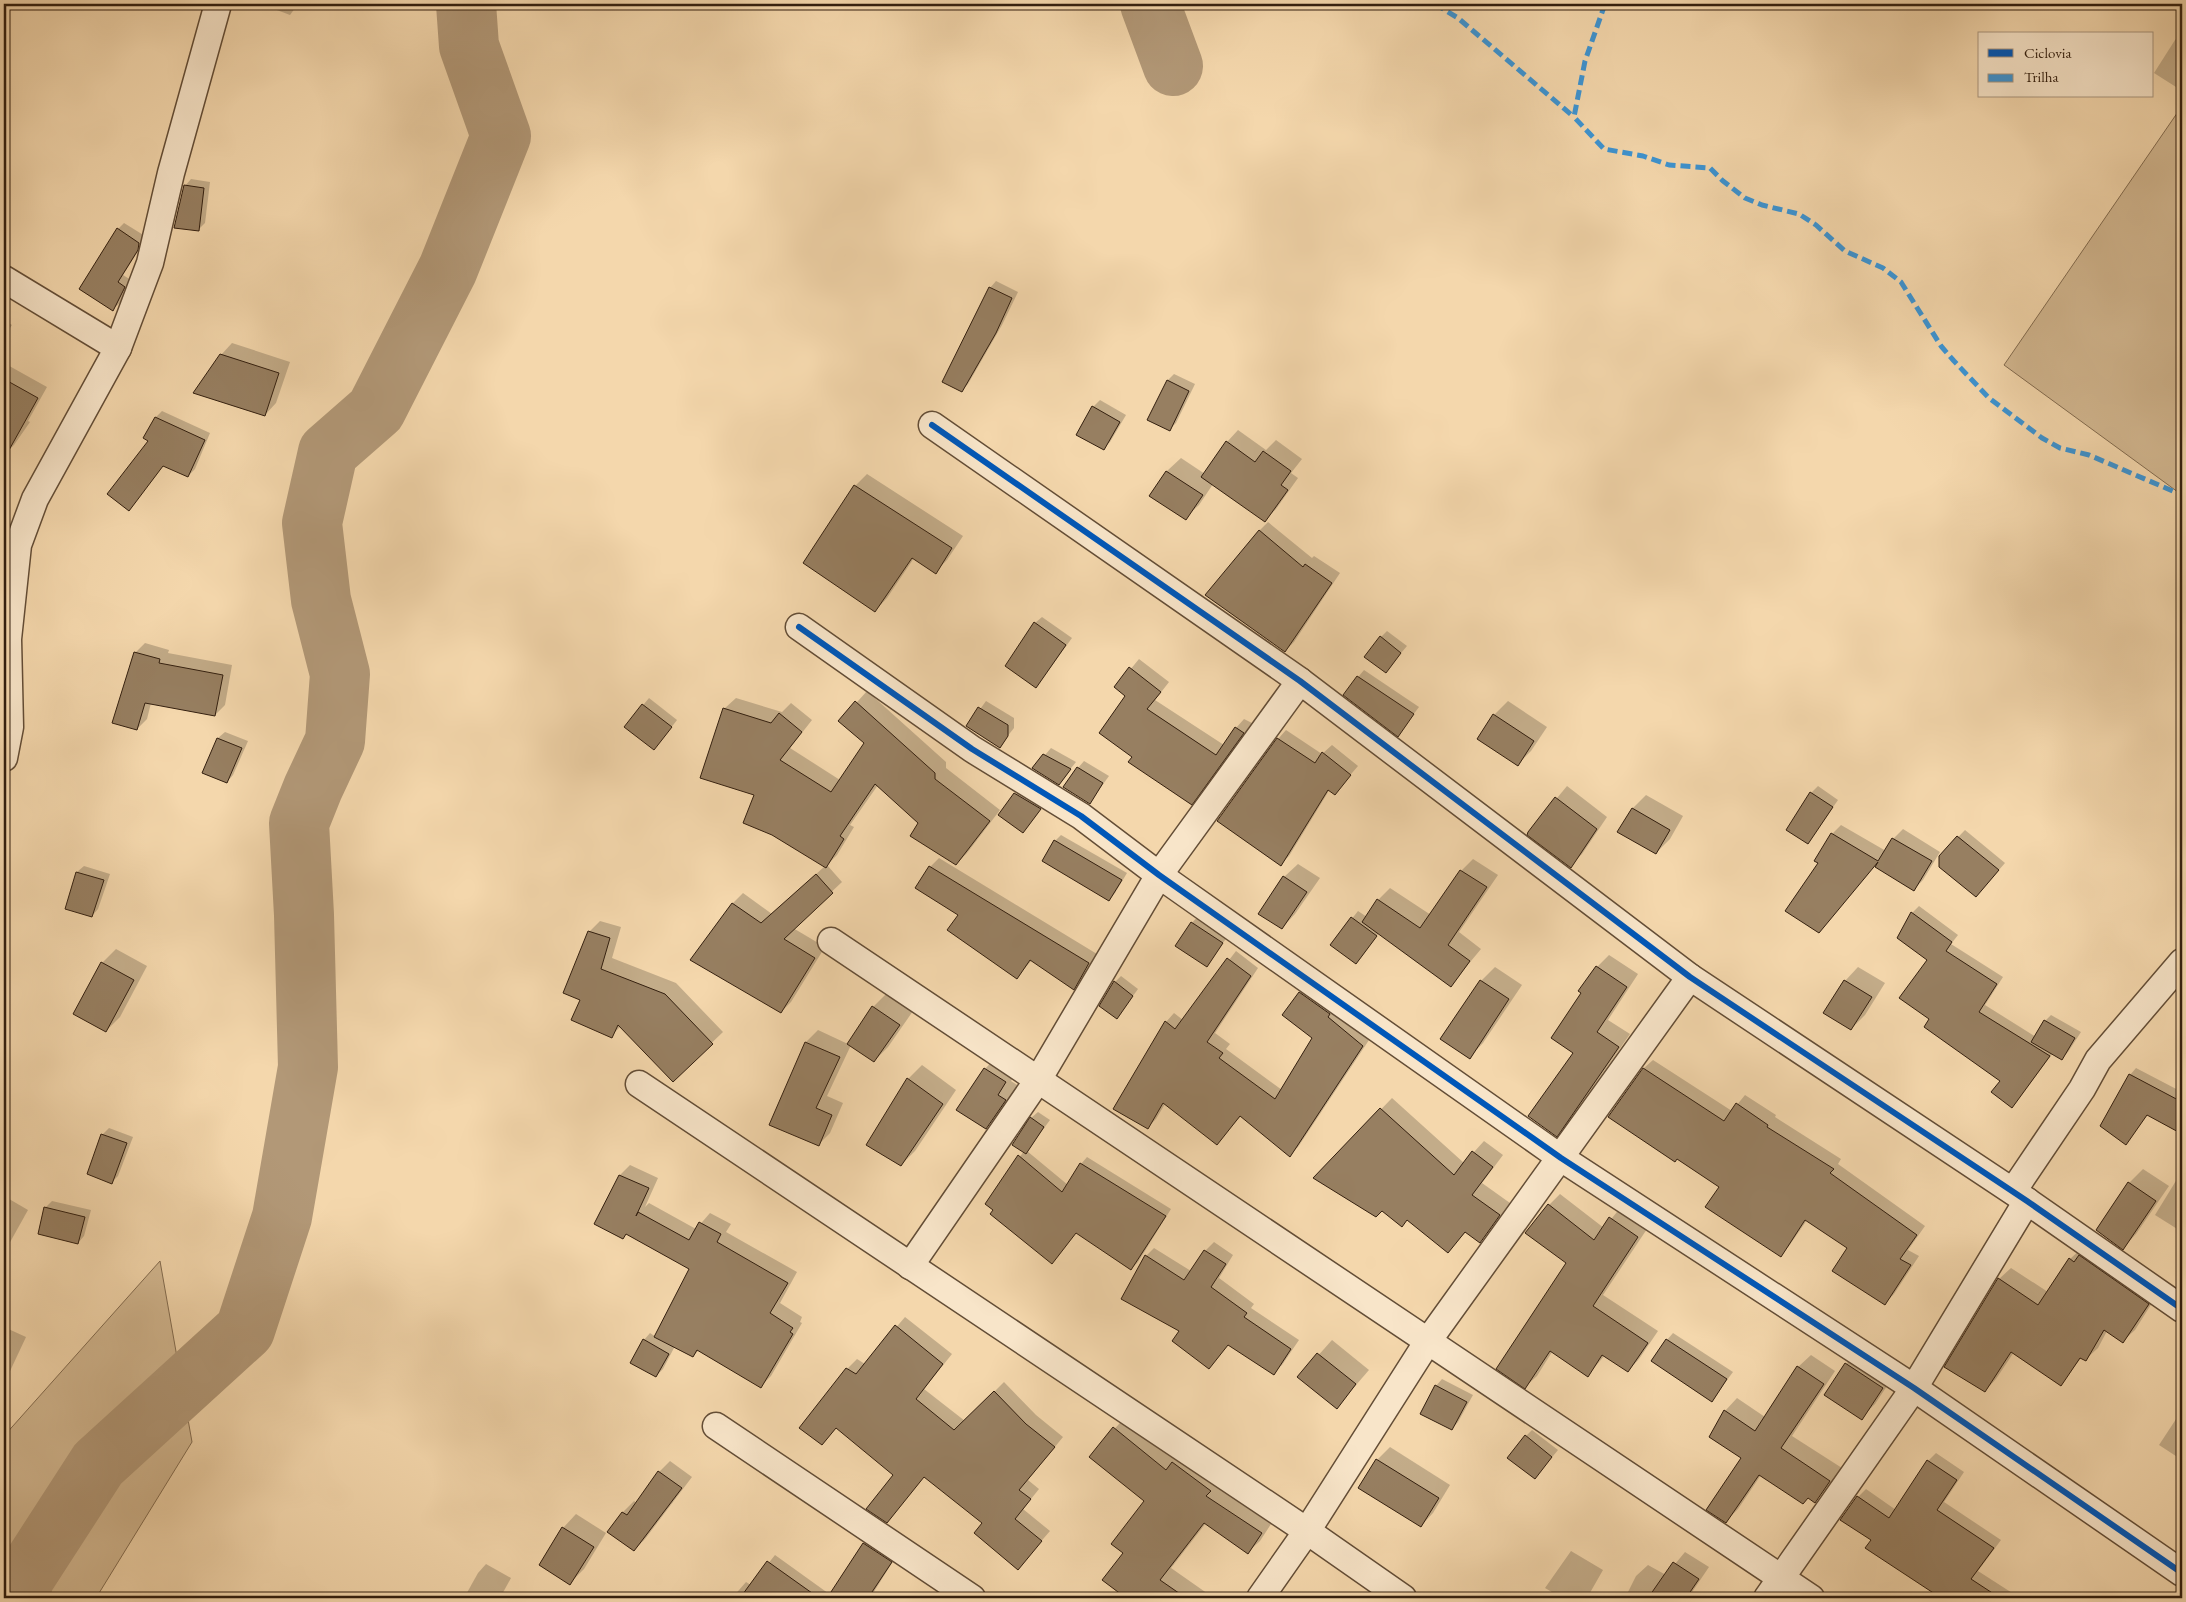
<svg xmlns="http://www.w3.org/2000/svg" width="2186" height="1602" viewBox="0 0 2186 1602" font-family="'EB Garamond',serif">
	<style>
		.green { fill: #d3b891; stroke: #836c50 }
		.shadow { fill: #0003 }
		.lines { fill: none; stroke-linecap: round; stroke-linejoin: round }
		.river { stroke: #b29877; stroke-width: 60 }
		.building { fill: #977f61; stroke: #331f0f }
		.minor-casing { stroke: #634d36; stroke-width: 29 }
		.minor { stroke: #f8e5c9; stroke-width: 26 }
		.quiet { stroke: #3d94d2; stroke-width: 5; stroke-dasharray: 10 5; stroke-linecap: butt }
		.cycleway-casing { stroke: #f8e5c9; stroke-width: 9 }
		.cycleway { stroke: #0057b8; stroke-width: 6 }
	</style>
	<rect width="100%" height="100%" fill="#f4d7ac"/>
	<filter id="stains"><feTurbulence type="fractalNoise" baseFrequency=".004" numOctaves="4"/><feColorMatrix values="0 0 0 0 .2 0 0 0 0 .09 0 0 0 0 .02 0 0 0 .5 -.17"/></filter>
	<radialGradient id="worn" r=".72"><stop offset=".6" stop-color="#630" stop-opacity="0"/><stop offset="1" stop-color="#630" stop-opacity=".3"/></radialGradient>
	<!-- green -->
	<g class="green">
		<path d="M2182 106V495L2004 365Z"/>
		<path d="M160 1261 192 1442 96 1598H4V1436Z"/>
	</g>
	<!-- shadow -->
	<g class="shadow">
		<path d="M261 4H298L290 15Z"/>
		<path d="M2182 33V81L2176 87 2154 73 2175 40Z"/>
		<path d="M191 179 210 182 205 223 198 230 185 186Z"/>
		<path d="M124 223 145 236 144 242 123 275 131 280 120 303 113 309 118 229Z"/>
		<path d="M996 281 1018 292 1002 325 968 384 962 390 990 288Z"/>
		<path d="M4 320 12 325 4 337Z"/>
		<path d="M232 343 290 362 276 403 265 415 221 355Z"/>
		<path d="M4 363 47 387 28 421 30 422 14 445 4 455Z"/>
		<path d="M1174 374 1195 384 1176 423 1169 430 1168 380Z"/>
		<path d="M1100 400 1126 415 1110 442 1103 448 1093 407Z"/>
		<path d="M162 411 210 433 195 469 188 476 164 465 129 509 156 417Z"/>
		<path d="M1238 430 1266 450 1276 440 1302 459 1291 473 1298 478 1276 509 1264 521 1213 484 1199 505 1185 518 1151 495 1167 471 1181 458 1205 474 1227 442Z"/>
		<path d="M867 474 963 536 947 560 935 572 914 558 887 598 875 611 855 486Z"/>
		<path d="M1268 522 1312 558 1314 556 1340 573 1294 642 1285 651 1259 531Z"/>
		<path d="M1042 617 1072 638 1036 687 1035 623Z"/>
		<path d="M1387 631 1407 646 1385 672 1381 637Z"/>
		<path d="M145 643 169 650 168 653 232 665 225 705 215 715 151 703 147 719 137 729 135 653Z"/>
		<path d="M1139 659 1169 682 1155 700 1224 745 1236 728 1244 719 1252 723 1200 794 1192 803 1127 696 1116 687Z"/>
		<path d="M1364 670 1419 707 1398 735 1344 694Z"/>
		<path d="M867 691 946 762V768L1000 810 967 853 956 864 920 823 878 785 850 825 854 827 837 855 827 865 842 882 793 928 825 947 791 1002 781 1012 692 959 733 903 743 893 772 914 825 866 756 794 724 709 736 698 782 712 791 703 812 720 790 748 840 780 866 743 840 721Z"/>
		<path d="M649 698 677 720 660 742 625 727Z"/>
		<path d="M986 701 1014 718V728L999 747 968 726Z"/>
		<path d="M1508 701 1547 727 1531 751 1517 765 1479 738 1494 715Z"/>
		<path d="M1286 730 1322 754 1332 745 1358 766 1335 793 1330 789 1289 856 1281 864 1278 739Z"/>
		<path d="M225 732 248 741 233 775 227 782 204 772 218 738Z"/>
		<path d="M1051 748 1076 762 1059 783 1034 768Z"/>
		<path d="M1084 761 1109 776 1090 802 1078 768Z"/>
		<path d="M1567 786 1607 817 1582 854 1570 866 1529 832Z"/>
		<path d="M1818 786 1838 800 1808 843 1787 829 1811 793Z"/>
		<path d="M1022 787 1046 802 1022 832 999 814Z"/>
		<path d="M1646 795 1683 816 1670 839 1656 853 1632 809Z"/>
		<path d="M1841 825 1886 851 1893 839 1903 829 1940 852 1923 880 1914 889 1875 865 1819 863 1832 834Z"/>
		<path d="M1965 830 2005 863 1976 896 1940 856Z"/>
		<path d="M1061 835 1127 873 1115 893 1109 900 1055 841Z"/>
		<path d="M939 858 1097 954 1082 980 1074 988 1032 960 1017 977 959 915 917 887 930 867Z"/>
		<path d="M1473 859 1498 875 1459 932 1481 949 1451 985 1379 933 1362 956 1332 944 1358 911 1367 917 1378 900 1390 888 1431 915 1461 871Z"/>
		<path d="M1298 864 1320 878 1295 914 1282 928 1284 877Z"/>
		<path d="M84 866 110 874 98 909 92 916 66 908 77 872Z"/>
		<path d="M1919 906 1958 935 1951 944 2003 977 1985 1005 2036 1037 2045 1021 2051 1015 2081 1032 2068 1052 2062 1058 2053 1053 2012 1107 2001 1080 1931 1019 1929 960 1912 913Z"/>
		<path d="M1198 916 1228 936 1207 965 1192 923Z"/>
		<path d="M600 921 621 927 612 958 676 983 723 1032 673 1080 621 1026 611 1036 582 999 589 932Z"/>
		<path d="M116 949 147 966 120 1017 106 1031 75 1013 102 963Z"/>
		<path d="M1236 951 1258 968 1215 1033 1230 1044 1226 1049 1282 1090 1314 1038 1300 992 1308 984 1371 1037 1298 1147 1289 1155 1241 1116 1217 1143 1165 1104 1156 1119 1148 1127 1115 1108 1166 1022 1174 1013 1183 1020Z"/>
		<path d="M1609 955 1638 974 1608 1020 1630 1034 1568 1123 1557 1135 1574 1053 1583 993 1597 967Z"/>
		<path d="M1495 967 1522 985 1483 1043 1470 1057 1481 981Z"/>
		<path d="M1858 967 1885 983 1865 1015 1851 1029 1845 981Z"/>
		<path d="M1121 976 1138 989 1117 1018 1115 982Z"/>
		<path d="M887 993 913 1011 888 1047 874 1061 851 1045 827 1096 843 1103 830 1133 818 1145 771 1124 806 1042 818 1030 848 1044 873 1007Z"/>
		<path d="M998 1055 1019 1068 1011 1081 1019 1086 1000 1114 986 1127 985 1069Z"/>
		<path d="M1653 1060 1732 1111 1745 1095 1776 1115 1775 1117 1841 1159 1838 1164 1925 1226 1908 1250 1919 1256 1894 1294 1885 1303 1849 1248 1807 1220 1789 1246 1780 1255 1721 1186 1609 1117 1644 1068Z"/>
		<path d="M922 1065 956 1090 915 1151 901 1165 908 1079Z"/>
		<path d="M2136 1068 2182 1092V1118L2180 1121 2148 1114 2126 1143 2130 1075Z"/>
		<path d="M1392 1098 1464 1163 1484 1141 1503 1155 1482 1183 1510 1203 1491 1230 1480 1241 1466 1232 1448 1251 1408 1219 1402 1225 1382 1209 1315 1178Z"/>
		<path d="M1038 1112 1050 1120 1027 1151 1068 1185 1081 1164 1087 1157 1171 1209 1138 1262 1131 1269 1077 1232 1052 1262 986 1204 1024 1151 1031 1118Z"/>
		<path d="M109 1128 133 1137 118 1176 112 1182 102 1135Z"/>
		<path d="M630 1165 658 1178 645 1207 649 1203 696 1229 710 1213 731 1224 726 1232 797 1272 780 1303 802 1317 800 1322 802 1323 771 1376 761 1386 699 1350 693 1356 675 1346 663 1369 656 1376 644 1340 650 1333 656 1337 690 1268 627 1233 623 1237 620 1175Z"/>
		<path d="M2143 1169 2169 1186 2136 1234 2123 1248 2129 1183Z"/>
		<path d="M2182 1171V1232L2155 1215Z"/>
		<path d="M1560 1194 1604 1228 1621 1207 1649 1226 1603 1295 1658 1331 1639 1359 1628 1371 1605 1355 1588 1375 1552 1352 1537 1376 1525 1387 1567 1263 1549 1205Z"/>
		<path d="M4 1196 28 1210 4 1253Z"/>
		<path d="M52 1201 91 1210 84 1236 78 1243 45 1208Z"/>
		<path d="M1214 1242 1233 1255 1219 1278 1254 1304 1251 1308 1299 1340 1282 1365 1273 1373 1229 1344 1209 1367 1181 1331 1146 1256 1154 1248 1191 1271 1205 1251Z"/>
		<path d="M2082 1248 2159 1292 2135 1330 2123 1341 2107 1331 2098 1348 2086 1359 2082 1357 2060 1384 2014 1352 1996 1379 1985 1391 1999 1279 2011 1268 2048 1292 2070 1259Z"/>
		<path d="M905 1317 952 1354 924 1389 965 1421 1004 1382 1036 1415 1063 1437 1028 1480 1039 1489 1023 1509 1050 1531 1018 1568 984 1522 925 1476 887 1521 895 1474 837 1427 822 1444 801 1428 847 1369 857 1359 865 1364Z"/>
		<path d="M4 1327 26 1337 4 1384Z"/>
		<path d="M1673 1333 1733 1372 1712 1400 1667 1340Z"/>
		<path d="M1332 1340 1369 1370 1337 1407 1299 1377Z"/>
		<path d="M1859 1350 1895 1374 1875 1404 1861 1418 1846 1364Z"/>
		<path d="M1811 1355 1835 1371 1792 1436 1842 1468 1827 1489 1815 1501 1761 1475 1738 1509 1726 1521 1742 1457 1725 1411 1737 1398 1765 1417 1798 1367Z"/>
		<path d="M1442 1379 1473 1395 1458 1422 1452 1429 1436 1386Z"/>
		<path d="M2182 1410V1460L2159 1445Z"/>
		<path d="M1126 1416 1273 1521 1260 1541 1248 1552 1206 1523 1171 1568 1211 1596 1209 1598H1117L1121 1593 1124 1553 1145 1501 1090 1457Z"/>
		<path d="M1532 1430 1558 1450 1535 1478 1526 1436Z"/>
		<path d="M1390 1447 1450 1485 1433 1513 1421 1526 1377 1460Z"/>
		<path d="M1936 1453 1964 1472 1944 1502 2001 1540 1978 1571 2020 1598H1943L1867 1548 1873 1539 1856 1499 1866 1489 1896 1510 1928 1461Z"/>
		<path d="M670 1461 692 1477 645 1539 634 1550 609 1532 623 1512 634 1501 637 1503 659 1472Z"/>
		<path d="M576 1514 606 1533 584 1569 570 1583 563 1528Z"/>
		<path d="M870 1537 897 1555 870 1598H732L746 1582 751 1585 775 1555 832 1596 864 1543Z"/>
		<path d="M1571 1551 1603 1570 1587 1598H1555L1557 1595 1545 1588Z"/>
		<path d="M1685 1552 1709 1567 1688 1598H1625L1636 1576 1648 1565 1666 1575Z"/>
		<path d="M486 1564 511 1578 500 1598H464L478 1573Z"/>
		<path d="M2056 1594 2063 1598H2051Z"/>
	</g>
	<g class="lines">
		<!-- river -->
		<g class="river">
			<path d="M1150 4 1173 66"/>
			<path d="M18 1598 25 1577 98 1464 245 1330 282 1217 308 1067 304 915 299 823 313 788 335 741 340 674 321 600 312 523 328 452 376 410 448 269 501 136 469 46 466 4"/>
		</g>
	</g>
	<!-- building -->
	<g class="building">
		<path d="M184 185 204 188 199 231 174 228Z"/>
		<path d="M117 228 139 243 138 250 118 282 125 287 113 311 79 289Z"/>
		<path d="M989 287 1012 298 996 333 962 392 942 382Z"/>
		<path d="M220 354 279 373 265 416 193 393Z"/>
		<path d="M4 379 38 398 4 459Z"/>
		<path d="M1167 380 1189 391 1170 431 1147 420Z"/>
		<path d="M1092 406 1120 422 1104 450 1076 435Z"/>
		<path d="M155 417 205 440 188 477 163 466 129 511 107 494 148 441 143 438Z"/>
		<path d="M1226 441 1255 462 1263 451 1291 471 1281 485 1288 490 1265 522 1201 477Z"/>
		<path d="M1166 471 1203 495 1186 520 1149 496Z"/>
		<path d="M854 485 952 548 936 574 912 558 875 612 803 563Z"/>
		<path d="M1259 530 1303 567 1305 564 1332 583 1285 652 1205 595Z"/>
		<path d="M1034 622 1066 645 1036 688 1005 666Z"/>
		<path d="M1380 636 1401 653 1386 673 1364 657Z"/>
		<path d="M134 652 160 659 159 663 223 675 215 716 145 703 137 730 112 723Z"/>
		<path d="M1129 667 1161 692 1147 709 1216 755 1235 727 1244 733 1192 805 1128 762 1132 757 1099 733 1125 696 1114 687Z"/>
		<path d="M1357 676 1414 714 1398 737 1343 695Z"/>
		<path d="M855 701 935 773V779L990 821 956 865 910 836 918 823 875 784 840 836 844 839 826 868 772 835 743 823 754 795 700 778 723 708 771 723 779 713 802 732 780 760 831 792 864 743 838 721Z"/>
		<path d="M642 704 672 727 654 750 624 727Z"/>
		<path d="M978 707 1008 725V736L1000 748 966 726Z"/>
		<path d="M1493 714 1534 741 1518 766 1477 739Z"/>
		<path d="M217 738 242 748 227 783 202 773Z"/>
		<path d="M1277 738 1315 763 1322 752 1351 775 1335 795 1328 790 1281 866 1217 821Z"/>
		<path d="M1043 754 1071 769 1059 785 1032 768Z"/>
		<path d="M1077 767 1103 783 1090 804 1063 787Z"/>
		<path d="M1810 792 1833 807 1808 844 1786 830Z"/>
		<path d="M1014 793 1041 809 1023 833 998 815Z"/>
		<path d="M1555 797 1597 829 1571 868 1527 835 1528 832Z"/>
		<path d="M1632 808 1670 830 1656 854 1617 832Z"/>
		<path d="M1831 833 1878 861 1892 838 1932 861 1914 891 1875 867 1878 862 1819 933 1785 911 1818 863 1814 861Z"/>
		<path d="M1957 836 1999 870 1976 897 1939 867V856Z"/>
		<path d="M1054 840 1122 880 1109 901 1042 861Z"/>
		<path d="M929 866 1089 963 1074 990 1030 960 1017 979 947 930 958 915 915 888Z"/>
		<path d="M1460 870 1487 887 1448 945 1470 961 1451 987 1362 922 1377 899 1420 928Z"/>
		<path d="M76 872 104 880 92 917 65 909Z"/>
		<path d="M816 874 833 893 784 939 815 958 781 1013 690 960 732 903 761 923Z"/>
		<path d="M1283 876 1307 892 1282 929 1258 914Z"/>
		<path d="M1911 912 1952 942 1946 951 1997 984 1979 1012 2050 1056 2012 1108 1991 1092 2000 1081 1924 1027 1929 1019 1899 998 1927 960 1897 938Z"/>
		<path d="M1351 917 1377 936 1356 964 1330 945Z"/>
		<path d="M1191 922 1223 943 1207 967 1175 946Z"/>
		<path d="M588 931 610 938 601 969 665 994 713 1044 673 1082 618 1025 612 1038 571 1020 580 1000 563 993Z"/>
		<path d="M1227 958 1251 976 1207 1042 1223 1053 1219 1058 1275 1099 1312 1038 1282 1015 1299 992 1330 1014 1328 1017 1363 1046 1290 1157 1240 1116 1217 1145 1163 1103 1148 1129 1113 1109 1165 1021 1175 1029Z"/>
		<path d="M101 962 134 980 106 1032 73 1014Z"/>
		<path d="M1596 966 1627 987 1597 1032 1619 1047 1557 1137 1528 1116 1573 1053 1551 1038 1581 993 1578 991Z"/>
		<path d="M1480 980 1509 999 1470 1059 1440 1039Z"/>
		<path d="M1844 980 1872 997 1851 1030 1823 1013Z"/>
		<path d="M1114 981 1133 996 1117 1019 1099 1006Z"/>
		<path d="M872 1006 900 1025 874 1062 847 1044Z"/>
		<path d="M2044 1020 2075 1038 2062 1060 2031 1042Z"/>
		<path d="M805 1042 840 1057 816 1108 832 1115 819 1146 769 1125Z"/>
		<path d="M984 1068 1006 1082 998 1095 1006 1100 986 1129 956 1110Z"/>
		<path d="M1643 1068 1724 1121 1736 1103 1768 1125 1767 1127 1834 1169 1830 1173 1917 1235 1900 1259 1911 1265 1885 1305 1832 1271 1847 1248 1805 1220 1781 1257 1705 1207 1719 1187 1677 1159 1675 1162 1608 1117Z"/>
		<path d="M2129 1074 2182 1102V1134L2147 1115 2126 1145 2100 1126Z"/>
		<path d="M907 1078 943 1104 901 1166 866 1145Z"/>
		<path d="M1380 1108 1454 1175 1472 1151 1493 1167 1472 1195 1500 1215 1480 1243 1465 1232 1448 1253 1407 1220 1402 1227 1382 1211 1376 1217 1313 1178Z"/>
		<path d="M1030 1117 1044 1127 1026 1154 1012 1145Z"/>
		<path d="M101 1134 127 1143 112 1184 87 1174Z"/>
		<path d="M1018 1155 1062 1192 1080 1163 1166 1216 1131 1270 1076 1233 1052 1264 990 1214 993 1210 985 1204Z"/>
		<path d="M619 1175 649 1188 636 1216 638 1212 689 1240 699 1222 721 1234 717 1242 788 1283 770 1313 793 1328 790 1332 793 1334 761 1388 697 1350 693 1357 654 1337 689 1269 626 1234 623 1239 594 1224Z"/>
		<path d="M2128 1182 2156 1201 2123 1250 2096 1230Z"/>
		<path d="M1548 1204 1594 1240 1609 1217 1638 1237 1593 1306 1648 1343 1628 1372 1602 1355 1588 1377 1550 1351 1525 1389 1496 1369 1566 1263 1525 1233Z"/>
		<path d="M44 1207 85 1217 78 1244 38 1234Z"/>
		<path d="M1204 1250 1226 1264 1211 1287 1247 1313 1244 1317 1291 1349 1274 1375 1228 1345 1209 1369 1172 1341 1179 1331 1121 1299 1145 1255 1184 1280Z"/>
		<path d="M2079 1255 2149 1304 2123 1343 2104 1330 2086 1361 2080 1358 2061 1386 2011 1352 1985 1392 1944 1367 1998 1278 2038 1305 2069 1258 2074 1262Z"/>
		<path d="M895 1325 943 1364 916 1399 954 1430 994 1391 1026 1424 1055 1447 1019 1490 1031 1499 1015 1519 1042 1541 1018 1570 974 1533 982 1523 924 1477 887 1523 866 1509 893 1475 836 1428 822 1445 799 1428 846 1368 856 1374Z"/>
		<path d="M643 1339 669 1354 656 1377 630 1363Z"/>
		<path d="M1666 1339 1727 1379 1712 1402 1651 1361Z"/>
		<path d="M1317 1353 1356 1384 1337 1409 1297 1377Z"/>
		<path d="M1845 1363 1883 1388 1862 1420 1824 1395Z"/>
		<path d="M1797 1366 1824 1384 1781 1448 1830 1481 1815 1503 1808 1498 1803 1504 1759 1475 1726 1523 1706 1510 1741 1458 1709 1437 1724 1410 1755 1431Z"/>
		<path d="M1435 1385 1467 1402 1452 1430 1420 1414Z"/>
		<path d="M1113 1427 1166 1470 1172 1462 1211 1491 1206 1496 1262 1533 1248 1554 1204 1523 1160 1580 1186 1598H1126L1102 1580 1123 1553 1111 1544 1144 1501 1089 1457Z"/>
		<path d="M1525 1435 1552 1457 1535 1479 1507 1458Z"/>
		<path d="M1376 1459 1439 1498 1421 1527 1358 1488Z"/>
		<path d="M1927 1460 1957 1480 1937 1510 1994 1548 1971 1579 2000 1598H1941L1865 1548 1871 1540 1840 1520 1857 1496 1889 1518Z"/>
		<path d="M658 1471 682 1488 634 1551 607 1532 622 1512 627 1515Z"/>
		<path d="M562 1527 594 1547 570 1585 539 1565Z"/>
		<path d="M863 1543 892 1562 868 1598H827Z"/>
		<path d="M767 1561 819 1598H740Z"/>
		<path d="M1673 1562 1699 1579 1686 1598H1648Z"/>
	</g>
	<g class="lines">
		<!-- minor casing -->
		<g class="minor-casing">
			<g id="minor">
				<path d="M4 279 118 348"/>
				<path d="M932 425 1300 681 1690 977 2027 1201 2182 1309"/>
				<path d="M799 627 972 749 1081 816 1159 875 1561 1158 1914 1388 2182 1573"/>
				<path d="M4 758 10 727 8 639 18 545 35 499 118 348 150 263 171 173 218 4"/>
				<path d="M831 941 1811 1598"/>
				<path d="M639 1084 1307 1531 1403 1598"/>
				<path d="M2013 1191 2082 1089 2098 1060 2182 962"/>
				<path d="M910 1266 1038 1080 1159 875 1300 681"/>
				<path d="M716 1426 972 1598"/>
				<path d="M1260 1598 1307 1531 1428 1341 1690 977"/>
				<path d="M1767 1598 1914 1388 2027 1201"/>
			</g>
		</g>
		<!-- minor -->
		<use href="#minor" class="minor"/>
		<!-- quiet -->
		<g class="quiet">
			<path d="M1435 4 1458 18 1574 117"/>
			<path d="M1605 4 1585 61 1574 117 1604 149 1643 156 1669 165 1710 168 1723 181 1745 198 1762 205 1799 214 1816 225 1845 251 1883 268 1901 282 1941 346 1954 361 1989 398 2042 438 2060 448 2089 455 2182 495"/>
		</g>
		<!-- cycleway casing -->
		<g class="cycleway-casing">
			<g id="cycleway">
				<path d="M932 425 1300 681 1690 977 2027 1201 2182 1309"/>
				<path d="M799 627 972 749 1081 816 1159 875 1561 1158 1914 1388 2182 1573"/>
			</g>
		</g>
		<!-- cycleway -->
		<use href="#cycleway" class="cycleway"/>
	</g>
	<!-- margin -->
	<rect width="2186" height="1602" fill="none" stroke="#f4d7ac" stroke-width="20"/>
	<rect x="5" y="5" width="2176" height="1592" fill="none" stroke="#331f0f" stroke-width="2.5"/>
	<rect x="10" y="10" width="2166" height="1582" fill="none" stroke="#331f0f"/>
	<!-- legend -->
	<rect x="1978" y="32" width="175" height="65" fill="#f8e5c9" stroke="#a9967f"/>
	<rect x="1988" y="49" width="25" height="8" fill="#0057b8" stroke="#a9967f"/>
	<text x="2024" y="58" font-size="15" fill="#331f0f">Ciclovia</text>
	<rect x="1988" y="74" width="25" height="8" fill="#3d94d2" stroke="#a9967f"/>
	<text x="2024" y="82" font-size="15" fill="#331f0f">Trilha</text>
	<rect width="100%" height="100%" filter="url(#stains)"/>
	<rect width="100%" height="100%" fill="url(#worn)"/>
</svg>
